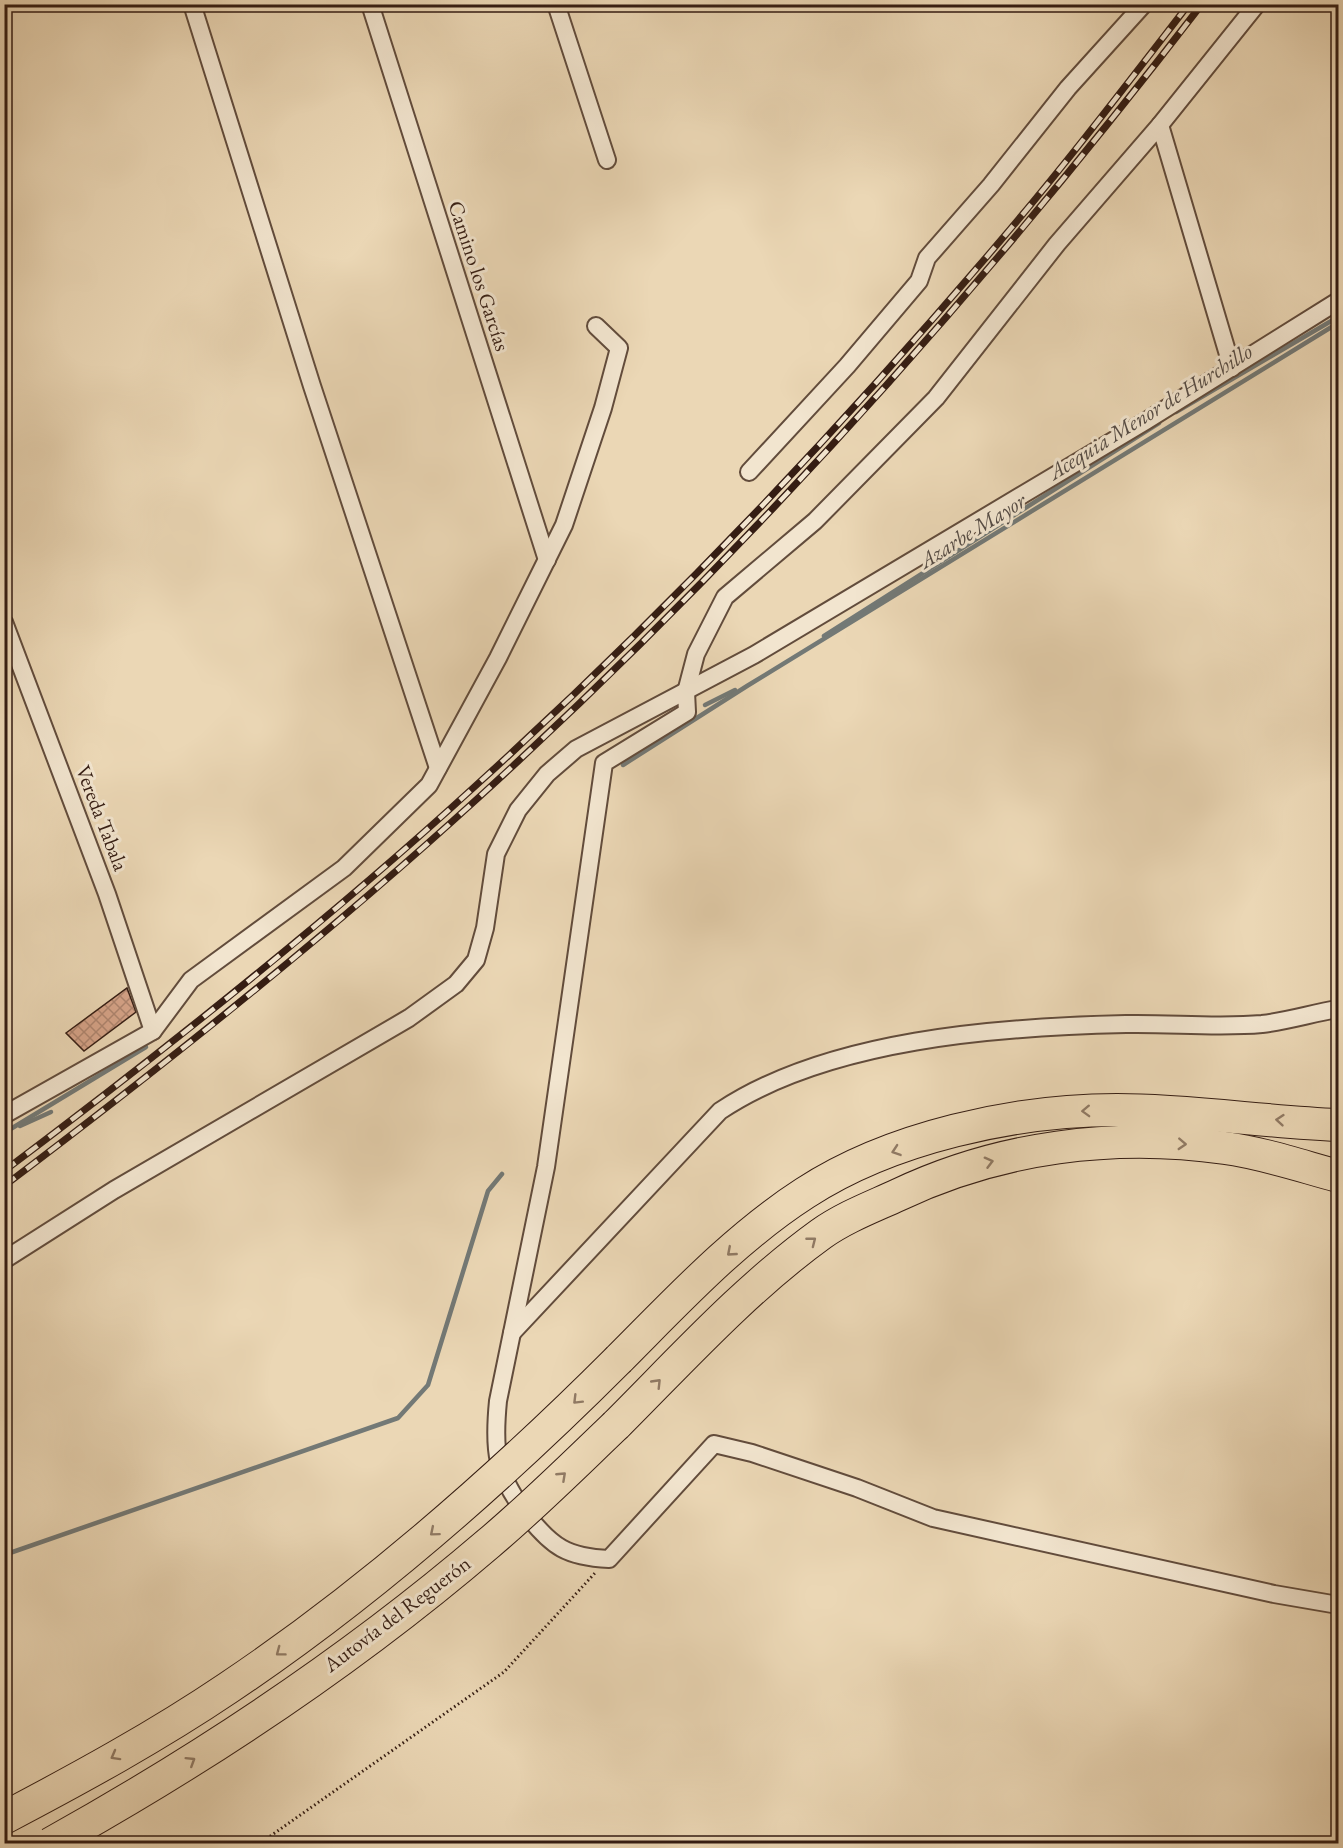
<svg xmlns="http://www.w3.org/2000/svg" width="1343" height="1848" viewBox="0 0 1343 1848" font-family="'EB Garamond',serif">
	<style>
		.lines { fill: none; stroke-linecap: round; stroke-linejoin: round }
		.stream { stroke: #737976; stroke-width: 4.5 }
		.building { fill: url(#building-cross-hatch); stroke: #351d13; stroke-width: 1.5 }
		.street-casing { stroke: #624c3c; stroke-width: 20 }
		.highway-casing { stroke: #351d13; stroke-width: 34 }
		.path { stroke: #351d13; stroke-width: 3; stroke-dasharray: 1.5 3; stroke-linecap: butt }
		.street { stroke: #f2e5cf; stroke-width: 16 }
		.highway { stroke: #ebd7b5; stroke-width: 32 }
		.rail-casing { stroke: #351d13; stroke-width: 7 }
		.rail { stroke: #f2e5cf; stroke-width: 4.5; stroke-dasharray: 14; stroke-linecap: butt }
		.highway-bridge-casing { stroke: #351d13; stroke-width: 34; stroke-linecap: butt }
		.highway-bridge { stroke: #ebd7b5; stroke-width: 32 }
		.oneway { stroke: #907a64 }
		.labels { text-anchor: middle; stroke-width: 6; stroke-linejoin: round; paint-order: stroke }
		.street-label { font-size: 21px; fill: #351d13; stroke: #f2e5cf }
		.water-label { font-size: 22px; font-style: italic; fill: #544b45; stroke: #f2e5cf }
	</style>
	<defs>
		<pattern id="building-cross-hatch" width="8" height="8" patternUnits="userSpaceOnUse" patternTransform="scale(1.5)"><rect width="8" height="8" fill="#d6a388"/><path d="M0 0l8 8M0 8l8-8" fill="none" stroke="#ae846e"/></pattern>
	</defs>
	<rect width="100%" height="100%" fill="#ebd7b5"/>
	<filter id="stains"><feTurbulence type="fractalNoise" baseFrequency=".00333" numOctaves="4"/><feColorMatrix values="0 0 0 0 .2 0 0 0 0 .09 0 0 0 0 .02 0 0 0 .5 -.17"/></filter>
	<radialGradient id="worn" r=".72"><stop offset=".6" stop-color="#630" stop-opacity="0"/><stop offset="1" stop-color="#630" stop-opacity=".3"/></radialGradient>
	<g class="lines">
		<!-- stream -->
		<g class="stream">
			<path d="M1176 412 1338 317"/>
			<path d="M824 636 1159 423"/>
			<path d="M705 705 735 690"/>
			<path d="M623 765 747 686 1338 323"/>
			<path d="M20 1126 51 1112"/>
			<path d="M4 1133 146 1047"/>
			<path d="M4 1555 398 1418 428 1385 488 1191 502 1174"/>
		</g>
	</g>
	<!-- building -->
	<path class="building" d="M127 988 136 1012 84 1051 66 1033Z"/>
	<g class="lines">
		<!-- street casing -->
		<g class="street-casing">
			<g id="street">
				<path d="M192 4 312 386 438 768"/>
				<path d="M370 4 547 560"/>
				<path d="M556 4 607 160"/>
				<path d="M1160 125 1257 4"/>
				<path d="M1232 368 1160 125 1057 244 936 398 815 521 725 597 696 654 686 692 687 712 604 763 546 1167 498 1401C493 1452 496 1474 527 1515 552 1547 567 1557 609 1559L714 1444 752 1453 857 1488 933 1518 1274 1594 1338 1605"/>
				<path d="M749 472 847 366 919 281 927 258 991 185 1068 88 1144 4"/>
				<path d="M4 622 107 894 153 1031"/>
				<path d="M4 1115 153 1031 191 980 344 868 429 785 498 658 564 525 603 408 619 348 596 326"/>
				<path d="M4 1260 114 1190 409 1018 456 984 476 960 485 928 496 854 518 810 547 774 576 749 754 655 1146 421 1338 301"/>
				<path d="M512 1333 720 1111C828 1039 998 1027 1126 1024 1171 1023 1217 1028 1262 1024 1288 1021 1313 1013 1338 1009"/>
			</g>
		</g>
		<!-- highway casing -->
		<g class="highway-casing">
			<g id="highway">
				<path d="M619 1359C677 1301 735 1238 805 1193 891 1137 1015 1110 1117 1110 1191 1110 1264 1122 1338 1125"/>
				<path d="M616 1425C682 1359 745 1289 821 1234 845 1217 872 1207 898 1195 999 1147 1114 1132 1225 1148 1263 1153 1301 1166 1338 1176"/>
			</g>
		</g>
		<!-- path -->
		<path class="path" d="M259 1844 504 1672 595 1573"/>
		<!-- street -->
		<use href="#street" class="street"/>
		<!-- highway -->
		<use href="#highway" class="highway"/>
		<!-- rail casing -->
		<g class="rail-casing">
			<g id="rail">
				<path d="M4 1171C165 1050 323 925 472 789 660 619 836 434 1001 240 1066 164 1127 84 1189 4"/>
				<path d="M4 1186C167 1063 327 936 477 799 743 557 983 289 1202 4"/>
			</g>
		</g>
		<!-- rail -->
		<use href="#rail" class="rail"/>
		<!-- highway-bridge casing -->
		<g class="highway-bridge-casing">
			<g id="highway-bridge">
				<path d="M4 1818C80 1778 157 1736 228 1688 370 1593 498 1480 619 1359"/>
				<path d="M50 1844C203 1759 356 1657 489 1543 533 1506 574 1465 616 1425"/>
			</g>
		</g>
		<!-- highway-bridge -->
		<use href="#highway-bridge" class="highway-bridge"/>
	</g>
	<!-- one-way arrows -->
	<defs><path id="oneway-chevron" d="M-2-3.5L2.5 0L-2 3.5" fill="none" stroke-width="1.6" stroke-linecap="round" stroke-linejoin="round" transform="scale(1.5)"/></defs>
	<g class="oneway">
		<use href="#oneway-chevron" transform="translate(1086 1111) rotate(178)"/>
		<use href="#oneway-chevron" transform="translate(1280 1120) rotate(-175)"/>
		<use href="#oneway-chevron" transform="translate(1182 1144) rotate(3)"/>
		<use href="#oneway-chevron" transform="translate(896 1151) rotate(161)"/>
		<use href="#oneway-chevron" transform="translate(989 1162) rotate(-15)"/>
		<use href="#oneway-chevron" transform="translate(812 1241) rotate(-38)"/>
		<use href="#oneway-chevron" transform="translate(731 1252) rotate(139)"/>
		<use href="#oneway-chevron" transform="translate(657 1383) rotate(-46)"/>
		<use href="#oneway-chevron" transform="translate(577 1400) rotate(135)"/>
		<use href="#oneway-chevron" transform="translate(562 1476) rotate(-43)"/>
		<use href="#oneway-chevron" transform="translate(434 1532) rotate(140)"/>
		<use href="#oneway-chevron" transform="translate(280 1652) rotate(143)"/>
		<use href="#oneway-chevron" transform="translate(115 1756) rotate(151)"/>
		<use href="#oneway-chevron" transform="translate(191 1761) rotate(-32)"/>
	</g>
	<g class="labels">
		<!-- street labels -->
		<g class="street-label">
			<text transform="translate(479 276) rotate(72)" y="7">Camino los Garcías</text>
			<text transform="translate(102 818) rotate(69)" y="7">Vereda Tabala</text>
			<text transform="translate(397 1614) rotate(-37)" y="7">Autovía del Reguerón</text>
		</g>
		<!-- water labels -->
		<g class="water-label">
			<text transform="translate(1150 411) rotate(-32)" y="8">Acequia Menor de Hurchillo</text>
			<text transform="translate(972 530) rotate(-32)" y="8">Azarbe Mayor</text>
		</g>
	</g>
	<!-- margin -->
	<rect width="1343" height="1848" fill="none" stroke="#ebd7b5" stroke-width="24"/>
	<rect x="6" y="6" width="1331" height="1836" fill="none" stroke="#351d13" stroke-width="3"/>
	<rect x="12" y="12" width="1319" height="1824" fill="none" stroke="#351d13" stroke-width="1.5"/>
	<rect width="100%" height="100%" filter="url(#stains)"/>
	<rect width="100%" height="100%" fill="url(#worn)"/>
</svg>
